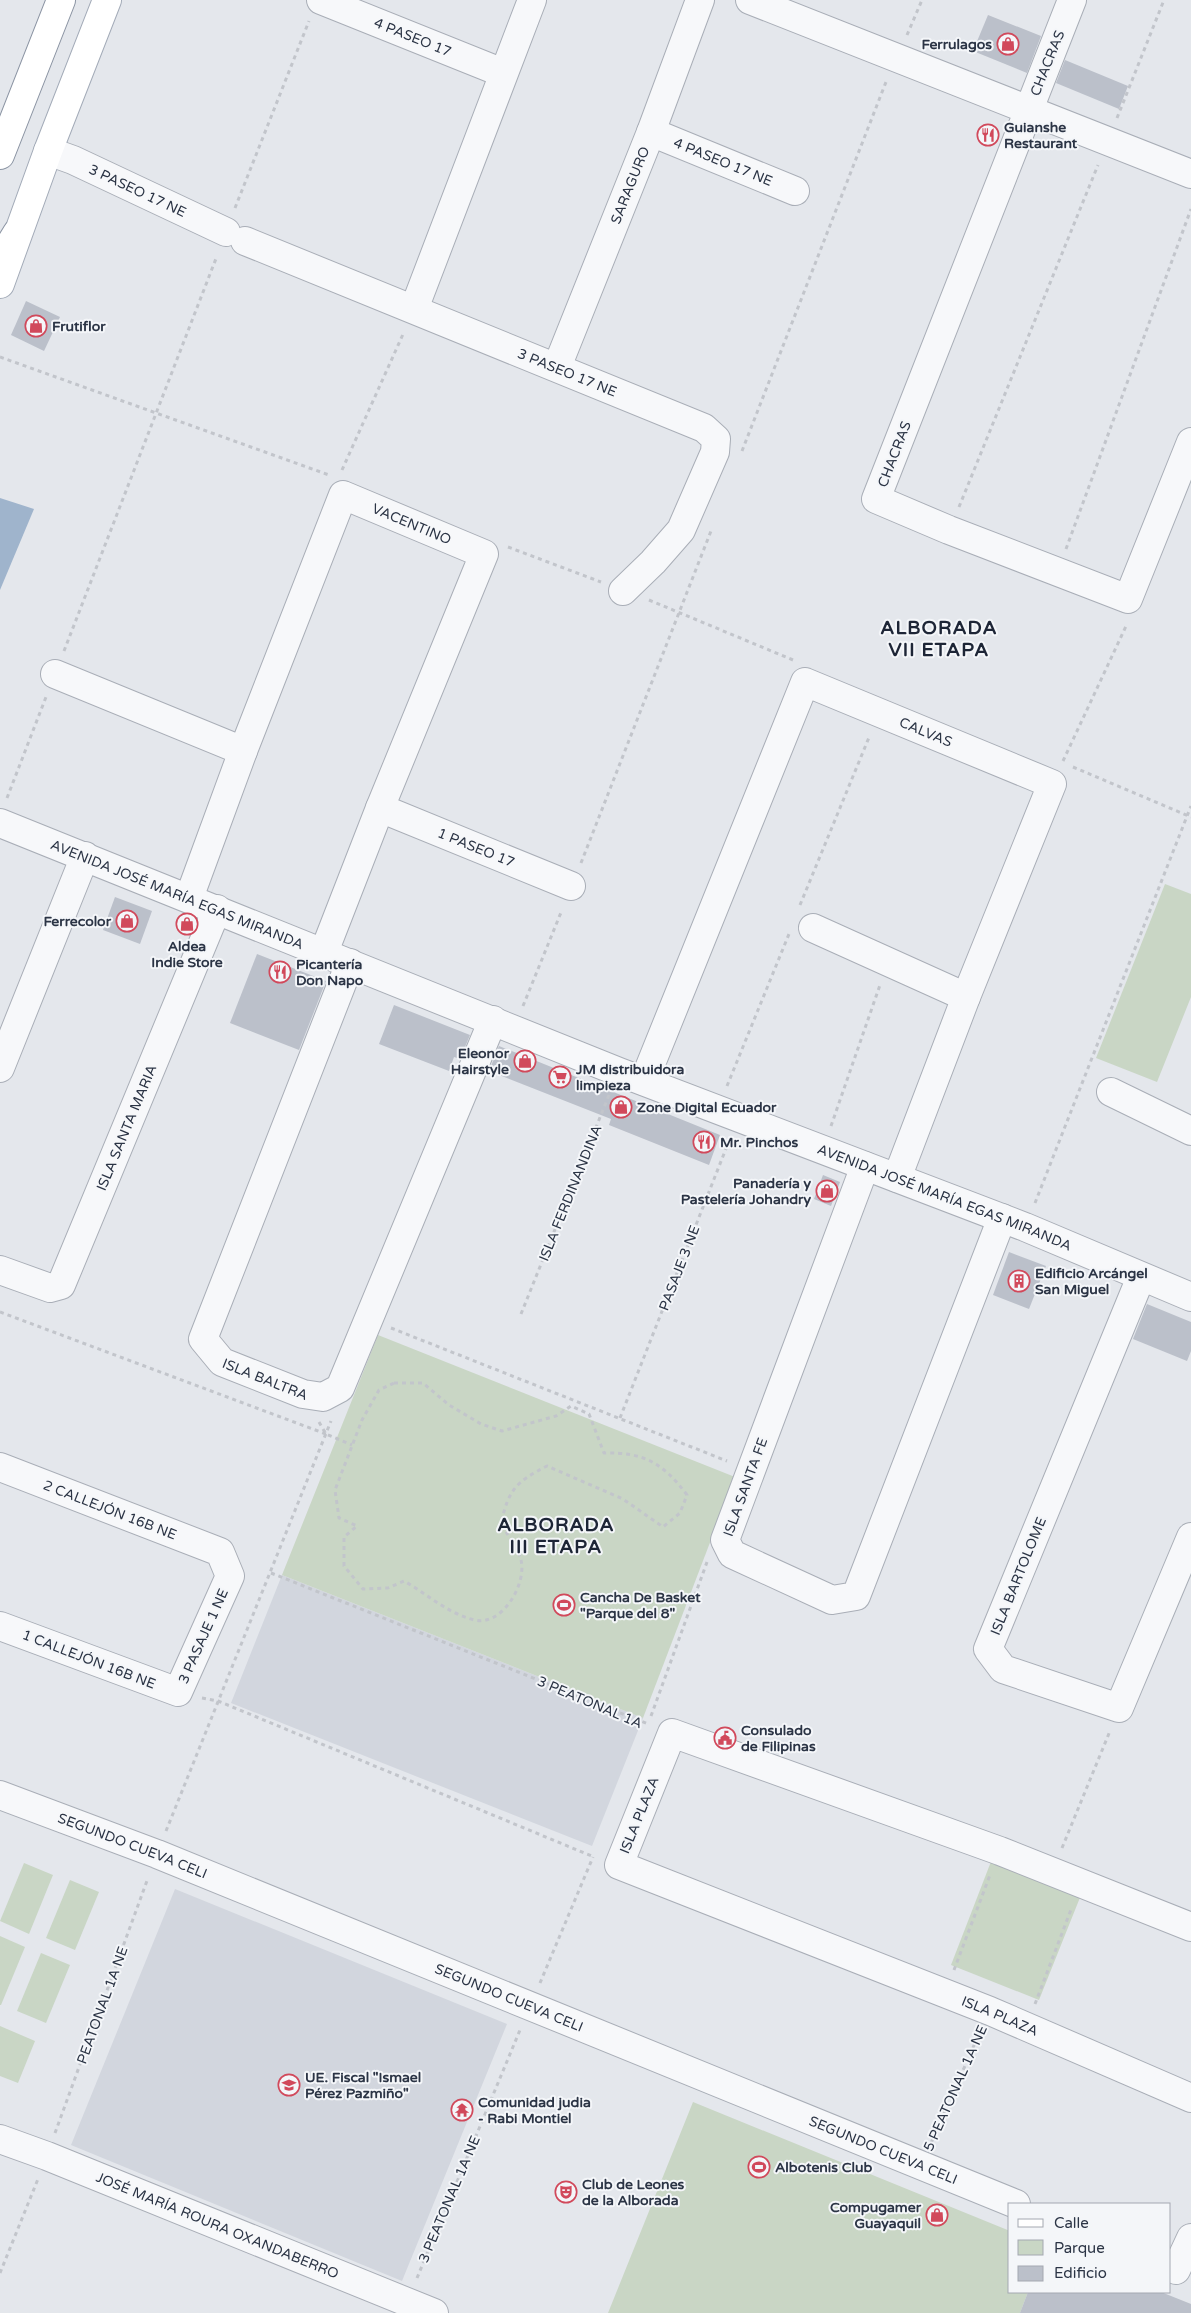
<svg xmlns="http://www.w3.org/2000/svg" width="1191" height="2313" viewBox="0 0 1191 2313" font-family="'Varela Round',sans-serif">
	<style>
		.built { fill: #d2d6de }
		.green { fill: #c9d6c5 }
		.water { fill: #9fb4cc }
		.building { fill: #bbc0ca }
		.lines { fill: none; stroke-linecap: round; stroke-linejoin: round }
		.minor-casing { stroke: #a9aeb7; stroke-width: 30 }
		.major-casing { stroke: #a3abb8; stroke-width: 30 }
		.highway-casing { stroke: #8b94a3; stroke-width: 30 }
		.path { stroke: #c2c5cb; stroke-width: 3; stroke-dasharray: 4 4; stroke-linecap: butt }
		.minor { stroke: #f7f8fa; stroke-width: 28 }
		.major { stroke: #fff; stroke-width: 28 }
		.highway { stroke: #fff; stroke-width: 28 }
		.labels { text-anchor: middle; stroke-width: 4; stroke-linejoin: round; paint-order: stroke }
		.street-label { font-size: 14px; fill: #2b3445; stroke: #f4f6f9 }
		.poi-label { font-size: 14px; font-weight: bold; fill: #2b3445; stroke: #f4f6f9; text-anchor: start }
		.district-label { font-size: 19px; font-weight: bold; letter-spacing: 1px; fill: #1d2536; stroke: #f4f6f9 }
	</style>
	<rect width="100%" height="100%" fill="#e4e7ec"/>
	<!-- built -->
	<g class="built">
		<path d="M282 1575 643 1718 592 1846 231 1703Z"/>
		<path d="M175 1889 507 2024 402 2281 71 2145Z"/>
	</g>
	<!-- green -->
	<g class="green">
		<path d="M1165 884 1191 894V997L1157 1082 1096 1058Z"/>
		<path d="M378 1335 735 1477 643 1718 282 1575Z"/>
		<path d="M992 1859 1081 1895 1039 2000 951 1965Z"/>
		<path d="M24 1863 53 1875 29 1934 0 1921Z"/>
		<path d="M70 1880 99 1892 75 1950 46 1938Z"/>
		<path d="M0 1936 25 1947 1 2005H0Z"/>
		<path d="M41 1953 70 1965 46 2023 17 2011Z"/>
		<path d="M0 2026 35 2041 18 2083 0 2076Z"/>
		<path d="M693 2102 1010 2231V2292H1028L1020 2313H608Z"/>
	</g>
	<!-- water -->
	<path class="water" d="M0 498 34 509 0 590Z"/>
	<!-- building -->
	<g class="building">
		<path d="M988 15 1041 36 1027 73 973 51Z"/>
		<path d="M1065 60 1128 86 1119 109 1056 83Z"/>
		<path d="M26 301 60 317 44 351 11 335Z"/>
		<path d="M115 897 152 911 140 944 103 930Z"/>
		<path d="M257 954 326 981 299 1050 230 1023Z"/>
		<path d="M394 1005 470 1035 460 1059 454 1057 449 1071 379 1044Z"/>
		<path d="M499 1046 720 1135 709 1165 609 1125 611 1119 489 1071Z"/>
		<path d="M823 1175 840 1182 831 1206 814 1199Z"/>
		<path d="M1009 1252 1046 1266 1029 1309 993 1295Z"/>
		<path d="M1147 1304 1191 1322V1351L1187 1361 1133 1339Z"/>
		<path d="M1028 2292H1161L1191 2304V2313H1020Z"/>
	</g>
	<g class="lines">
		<!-- minor casing -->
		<g class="minor-casing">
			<g id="minor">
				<path id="s1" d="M321 0 503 73"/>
				<path d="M750 0 1191 174"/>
				<path d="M1072 0 876 499 949 530 1128 599 1191 442"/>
				<path id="s2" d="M651 132 795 191"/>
				<path id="s3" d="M48 151 73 160 226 232"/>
				<path id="s4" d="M245 241 704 428 716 439 715 452 681 530 653 562 623 591"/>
				<path d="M414 309 532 0"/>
				<path id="s5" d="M557 367 651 132 700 0"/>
				<path d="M55 674 243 751"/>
				<path id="s6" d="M380 808 571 886"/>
				<path id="s7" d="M0 823 619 1072 1025 1227 1191 1297"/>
				<path id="s8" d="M189 898 243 751 343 495 484 554 380 808 324 952"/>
				<path d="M813 928 966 997"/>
				<path id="s9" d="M350 963 203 1339 222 1362 303 1394 323 1397 340 1388 493 1020"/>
				<path d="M0 1068 85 856"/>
				<path id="s10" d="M644 1081 805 682 1052 784 966 997 897 1178"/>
				<path d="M1111 1092 1191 1131"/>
				<path d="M865 1166 725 1540 732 1554 832 1600 856 1596 1002 1218"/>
				<path id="s11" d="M0 1270 50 1288 61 1285 217 909"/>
				<path d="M1141 1277 988 1649 1003 1669 1119 1708 1191 1537"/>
				<path id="s12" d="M0 1467 220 1552 230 1576 178 1692 0 1626"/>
				<path id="s13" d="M0 1795 157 1854 1016 2204"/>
				<path id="s14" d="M1191 1927 1000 1851 672 1733 619 1865 990 2011 1191 2098"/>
				<path id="s15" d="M0 2139 47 2156 434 2313"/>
				<path d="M1176 2270 1191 2238"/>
			</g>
		</g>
		<!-- major casing -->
		<g class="major-casing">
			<path id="major" d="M0 284 48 151 107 0"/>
		</g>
		<!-- highway casing -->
		<g class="highway-casing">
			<g id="highway">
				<path d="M0 155 61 0"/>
				<path d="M0 261 17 233"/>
			</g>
		</g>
		<!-- path -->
		<g class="path">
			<path d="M907 35 922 0"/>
			<path d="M1117 118 1164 0"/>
			<path d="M235 208 309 21"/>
			<path d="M0 357 329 475"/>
			<path d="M742 451 886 82"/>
			<path d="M342 470 404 332"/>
			<path d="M959 507 1098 165"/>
			<path d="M508 547 601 582"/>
			<path d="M1066 549 1191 209"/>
			<path d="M649 600 793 660"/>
			<path d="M64 651 217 256"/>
			<path d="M1063 761 1127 624"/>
			<path d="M1073 767 1191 817"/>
			<path d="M7 798 46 697"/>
			<path d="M581 863 711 531"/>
			<path d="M800 905 870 735"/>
			<path d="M523 1006 562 910"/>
			<path d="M727 1086 789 934"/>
			<path d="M831 1126 880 985"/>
			<path d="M1035 1203 1191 806"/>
			<path d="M0 1312 326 1434"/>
			<path d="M521 1314 609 1095"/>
			<path d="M391 1328 727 1461"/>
			<path d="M394 1383H423L449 1405 481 1424 502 1431 556 1416 571 1406 589 1414 604 1453C644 1452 663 1463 687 1495L680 1513 663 1527 623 1499 547 1466C516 1482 509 1489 501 1523 505 1531 520 1553 521 1560 527 1584 502 1627 474 1620 447 1613 427 1594 404 1581L388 1588 363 1589 344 1566V1537L357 1526 339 1518 335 1490 362 1420 379 1390Z"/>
			<path d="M620 1418 729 1141"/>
			<path d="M319 1422 326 1434 352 1445"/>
			<path d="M271 1573 648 1724"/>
			<path d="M202 1698 218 1701 594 1857"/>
			<path d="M651 1716 707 1562"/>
			<path d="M166 1831 331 1421"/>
			<path d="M1062 1848 1110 1731"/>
			<path d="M954 1970 990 1875"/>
			<path d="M540 1983 593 1857"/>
			<path d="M1035 2004 1072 1907"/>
			<path d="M55 2133 148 1878"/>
			<path d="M931 2143 979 2034"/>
			<path d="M0 2273 38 2179"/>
			<path d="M417 2278 520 2030"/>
		</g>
		<!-- minor -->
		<use href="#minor" class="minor"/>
		<!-- major -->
		<use href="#major" class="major"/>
		<!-- highway -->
		<use href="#highway" class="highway"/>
	</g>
	<!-- icons -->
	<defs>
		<g id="shop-ring" transform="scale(1.125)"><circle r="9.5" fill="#f4f6f9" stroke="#d1495b" stroke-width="1.5"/><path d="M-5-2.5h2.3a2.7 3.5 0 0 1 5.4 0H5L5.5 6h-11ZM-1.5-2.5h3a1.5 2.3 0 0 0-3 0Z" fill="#d1495b"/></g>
		<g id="restaurant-ring" transform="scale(1.125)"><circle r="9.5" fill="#f4f6f9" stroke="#d1495b" stroke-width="1.5"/><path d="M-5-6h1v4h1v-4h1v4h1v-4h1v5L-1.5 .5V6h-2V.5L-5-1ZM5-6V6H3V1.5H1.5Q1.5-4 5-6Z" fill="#d1495b"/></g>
		<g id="supermarket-ring" transform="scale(1.125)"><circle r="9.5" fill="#f4f6f9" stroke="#d1495b" stroke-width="1.5"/><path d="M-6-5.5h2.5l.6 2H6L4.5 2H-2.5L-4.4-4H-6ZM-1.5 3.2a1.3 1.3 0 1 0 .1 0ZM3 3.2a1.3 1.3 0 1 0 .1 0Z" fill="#d1495b"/></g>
		<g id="building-ring" transform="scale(1.125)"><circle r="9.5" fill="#f4f6f9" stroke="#d1495b" stroke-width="1.5"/><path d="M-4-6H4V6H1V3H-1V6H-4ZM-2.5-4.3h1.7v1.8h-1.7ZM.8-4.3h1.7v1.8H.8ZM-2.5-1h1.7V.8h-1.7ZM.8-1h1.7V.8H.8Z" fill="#d1495b"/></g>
		<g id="stadium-ring" transform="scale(1.125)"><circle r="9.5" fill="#f4f6f9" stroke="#d1495b" stroke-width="1.5"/><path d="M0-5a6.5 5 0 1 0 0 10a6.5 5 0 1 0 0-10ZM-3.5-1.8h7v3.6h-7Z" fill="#d1495b"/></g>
		<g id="civic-ring" transform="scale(1.125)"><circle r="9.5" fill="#f4f6f9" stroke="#d1495b" stroke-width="1.5"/><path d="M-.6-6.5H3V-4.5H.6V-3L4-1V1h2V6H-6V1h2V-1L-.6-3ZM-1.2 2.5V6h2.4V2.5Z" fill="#d1495b"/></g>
		<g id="school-ring" transform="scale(1.125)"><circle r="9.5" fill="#f4f6f9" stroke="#d1495b" stroke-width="1.5"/><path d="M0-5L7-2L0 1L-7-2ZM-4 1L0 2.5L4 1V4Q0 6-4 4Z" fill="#d1495b"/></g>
		<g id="temple-ring" transform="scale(1.125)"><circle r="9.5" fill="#f4f6f9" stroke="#d1495b" stroke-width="1.5"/><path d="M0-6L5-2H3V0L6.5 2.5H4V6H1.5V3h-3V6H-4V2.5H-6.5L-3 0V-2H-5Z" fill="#d1495b"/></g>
		<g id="theatre-ring" transform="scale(1.125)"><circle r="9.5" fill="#f4f6f9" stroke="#d1495b" stroke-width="1.5"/><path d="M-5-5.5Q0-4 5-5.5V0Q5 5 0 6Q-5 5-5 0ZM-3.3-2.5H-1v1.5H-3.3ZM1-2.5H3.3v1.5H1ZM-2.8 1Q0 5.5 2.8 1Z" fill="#d1495b"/></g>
	</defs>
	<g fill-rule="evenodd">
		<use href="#shop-ring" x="1008" y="44"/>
		<use href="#restaurant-ring" x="988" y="135"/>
		<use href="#shop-ring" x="36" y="326"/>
		<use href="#shop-ring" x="127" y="921"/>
		<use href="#shop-ring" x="187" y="924"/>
		<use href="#restaurant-ring" x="280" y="972"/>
		<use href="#shop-ring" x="525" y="1061"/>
		<use href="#supermarket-ring" x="560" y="1077"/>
		<use href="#shop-ring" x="621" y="1107"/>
		<use href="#restaurant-ring" x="704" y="1142"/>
		<use href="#shop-ring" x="827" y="1191"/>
		<use href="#building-ring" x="1019" y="1281"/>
		<use href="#stadium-ring" x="564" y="1605"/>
		<use href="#civic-ring" x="725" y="1738"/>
		<use href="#school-ring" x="289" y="2085"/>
		<use href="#temple-ring" x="462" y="2110"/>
		<use href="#stadium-ring" x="759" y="2167"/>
		<use href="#theatre-ring" x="566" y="2192"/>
		<use href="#shop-ring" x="937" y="2215"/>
	</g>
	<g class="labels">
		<!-- street labels -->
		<g class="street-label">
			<text dy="5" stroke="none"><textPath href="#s1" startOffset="99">4 PASEO 17</textPath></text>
			<text transform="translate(1047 63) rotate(-68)" y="5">CHACRAS</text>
			<text dy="5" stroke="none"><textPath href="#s2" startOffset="78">4 PASEO 17 NE</textPath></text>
			<text dy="5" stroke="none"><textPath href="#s5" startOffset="196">SARAGURO</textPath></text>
			<text dy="5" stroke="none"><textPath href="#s3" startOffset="98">3 PASEO 17 NE</textPath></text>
			<text dy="5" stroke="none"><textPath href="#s4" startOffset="348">3 PASEO 17 NE</textPath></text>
			<text transform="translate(894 454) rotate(-69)" y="5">CHACRAS</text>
			<text dy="5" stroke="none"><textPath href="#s8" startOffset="506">VACENTINO</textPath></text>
			<text dy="5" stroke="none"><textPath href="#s10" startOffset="561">CALVAS</textPath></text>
			<text dy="5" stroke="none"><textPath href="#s6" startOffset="104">1 PASEO 17</textPath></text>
			<text dy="5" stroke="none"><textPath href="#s7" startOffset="191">AVENIDA JOSÉ MARÍA EGAS MIRANDA</textPath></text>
			<text dy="5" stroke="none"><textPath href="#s11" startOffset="235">ISLA SANTA MARIA</textPath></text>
			<text transform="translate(570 1193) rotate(-68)" y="5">ISLA FERDINANDINA</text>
			<text dy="5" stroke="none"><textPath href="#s7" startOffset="1016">AVENIDA JOSÉ MARÍA EGAS MIRANDA</textPath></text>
			<text transform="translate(679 1268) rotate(-69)" y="5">PASAJE 3 NE</text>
			<text dy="5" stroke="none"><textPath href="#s9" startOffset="480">ISLA BALTRA</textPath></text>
			<text transform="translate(745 1487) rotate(-70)" y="5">ISLA SANTA FE</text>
			<text dy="5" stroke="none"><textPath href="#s12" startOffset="118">2 CALLEJÓN 16B NE</textPath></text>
			<text transform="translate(1018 1576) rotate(-68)" y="5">ISLA BARTOLOME</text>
			<text transform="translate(203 1636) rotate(-66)" y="5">3 PASAJE 1 NE</text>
			<text transform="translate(89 1659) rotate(21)" y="5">1 CALLEJÓN 16B NE</text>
			<text transform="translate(590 1702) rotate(23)" y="5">3 PEATONAL 1A</text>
			<text transform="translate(639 1815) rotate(-68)" y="5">ISLA PLAZA</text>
			<text dy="5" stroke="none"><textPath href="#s13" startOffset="142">SEGUNDO CUEVA CELI</textPath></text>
			<text dy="5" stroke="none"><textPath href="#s13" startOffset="548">SEGUNDO CUEVA CELI</textPath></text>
			<text transform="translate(102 2005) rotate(-70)" y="5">PEATONAL 1A NE</text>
			<text dy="5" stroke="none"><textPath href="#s14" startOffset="1106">ISLA PLAZA</textPath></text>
			<text transform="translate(955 2088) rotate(-66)" y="5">5 PEATONAL 1A NE</text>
			<text dy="5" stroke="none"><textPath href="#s13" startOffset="952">SEGUNDO CUEVA CELI</textPath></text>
			<text transform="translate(449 2199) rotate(-67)" y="5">3 PEATONAL 1A NE</text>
			<text dy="5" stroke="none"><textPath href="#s15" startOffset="234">JOSÉ MARÍA ROURA OXANDABERRO</textPath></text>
		</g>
		<!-- poi labels -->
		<g class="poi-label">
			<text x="992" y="49" text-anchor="end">Ferrulagos</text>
			<text x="1004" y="132">Guianshe<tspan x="1004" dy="16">Restaurant</tspan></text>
			<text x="52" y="331">Frutiflor</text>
			<text x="111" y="926" text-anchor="end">Ferrecolor</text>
			<text x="187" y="951" text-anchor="middle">Aldea<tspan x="187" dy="16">Indie Store</tspan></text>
			<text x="296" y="969">Picantería<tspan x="296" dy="16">Don Napo</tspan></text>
			<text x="509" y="1058" text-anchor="end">Eleonor<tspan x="509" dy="16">Hairstyle</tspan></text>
			<text x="576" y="1074">JM distribuidora<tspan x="576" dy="16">limpieza</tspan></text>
			<text x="637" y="1112">Zone Digital Ecuador</text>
			<text x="720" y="1147">Mr. Pinchos</text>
			<text x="811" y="1188" text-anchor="end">Panadería y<tspan x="811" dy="16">Pastelería Johandry</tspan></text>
			<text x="1035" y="1278">Edificio Arcángel<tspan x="1035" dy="16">San Miguel</tspan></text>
			<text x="580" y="1602">Cancha De Basket<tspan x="580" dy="16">"Parque del 8"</tspan></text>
			<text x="741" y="1735">Consulado<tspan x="741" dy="16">de Filipinas</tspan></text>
			<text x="305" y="2082">UE. Fiscal "Ismael<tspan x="305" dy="16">Pérez Pazmiño"</tspan></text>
			<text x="478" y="2107">Comunidad judia<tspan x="478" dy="16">- Rabi Montiel</tspan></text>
			<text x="775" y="2172">Albotenis Club</text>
			<text x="582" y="2189">Club de Leones<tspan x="582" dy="16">de la Alborada</tspan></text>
			<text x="921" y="2212" text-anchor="end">Compugamer<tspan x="921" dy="16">Guayaquil</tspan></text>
		</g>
		<!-- district labels -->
		<g class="district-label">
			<text x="939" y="634">ALBORADA<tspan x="939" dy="22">VII ETAPA</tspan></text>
			<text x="556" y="1531">ALBORADA<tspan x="556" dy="22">III ETAPA</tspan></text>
		</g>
	</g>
	<!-- legend -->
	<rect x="1008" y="2203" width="162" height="90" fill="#f4f6f9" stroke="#a4a8b1"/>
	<rect x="1018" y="2219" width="25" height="8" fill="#ffffff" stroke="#a4a8b1"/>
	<text x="1054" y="2228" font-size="15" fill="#2b3445">Calle</text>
	<rect x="1018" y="2240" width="25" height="15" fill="#c9d6c5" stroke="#a4a8b1"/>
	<text x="1054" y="2253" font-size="15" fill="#2b3445">Parque</text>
	<rect x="1018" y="2266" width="25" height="15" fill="#bbc0ca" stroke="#a4a8b1"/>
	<text x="1054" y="2278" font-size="15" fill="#2b3445">Edificio</text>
</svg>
